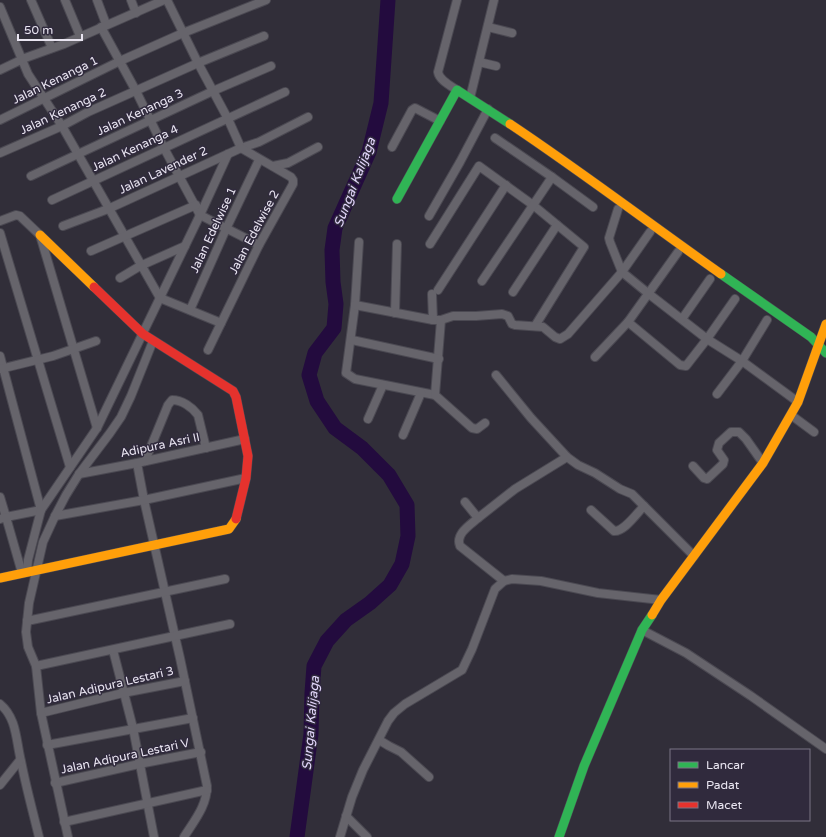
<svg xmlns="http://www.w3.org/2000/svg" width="826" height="837" viewBox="0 0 826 837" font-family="'Varela Round',sans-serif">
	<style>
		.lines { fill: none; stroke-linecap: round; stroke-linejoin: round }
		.river { stroke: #230b3e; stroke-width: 15 }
		.street-casing { stroke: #4b4952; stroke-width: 10 }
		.fast-casing { stroke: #4b4952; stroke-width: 10 }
		.slow-casing { stroke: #4b4952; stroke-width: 10 }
		.jam-casing { stroke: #4b4952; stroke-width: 10 }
		.street { stroke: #66646b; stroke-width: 8 }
		.fast { stroke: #30b455; stroke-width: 9 }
		.slow { stroke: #ff9f0a; stroke-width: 9 }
		.jam { stroke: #e5322d; stroke-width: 9 }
		.labels { text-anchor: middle; stroke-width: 3; stroke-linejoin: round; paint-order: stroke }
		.street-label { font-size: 12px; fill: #e9e5f1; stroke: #302a3d }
		.water-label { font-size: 13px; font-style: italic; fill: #e4d8fd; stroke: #302a3d }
	</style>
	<rect width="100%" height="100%" fill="#312e39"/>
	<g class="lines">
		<!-- river -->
		<path class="river" d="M297 837 311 734 312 693 314 666 327 641 346 620 370 603 390 585 402 564 408 536 407 505 389 475 362 448 335 428 317 401 309 375 315 353 334 328 336 304 333 282 332 250 335 228 369 152 381 103 388 0"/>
		<!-- street casing -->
		<g class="street-casing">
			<g id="street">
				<path d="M31 0 52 48"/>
				<path d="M65 0 80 36"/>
				<path d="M97 0 106 24"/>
				<path d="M131 0 136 13"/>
				<path d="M457 0 438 72C439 80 451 86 457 90"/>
				<path d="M0 7 28 74 62 126 160 298"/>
				<path d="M101 27 136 91 164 148 200 215 259 245"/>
				<path d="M488 27 512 33"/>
				<path d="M479 62 496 66"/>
				<path d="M0 70 25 58 64 44 164 0"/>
				<path d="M470 98 494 0"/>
				<path d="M0 120 120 61 183 33 266 0"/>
				<path d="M392 147 412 110 415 108 440 121"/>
				<path d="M241 148 259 142 308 117"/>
				<path d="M0 153 62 126 88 112 198 63 264 36"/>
				<path d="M273 166 288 163 318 147"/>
				<path d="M31 176 213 91 271 66"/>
				<path d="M552 177 593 207"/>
				<path d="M52 200 285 92"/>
				<path d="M618 209 609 238 610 242 622 272 649 294 707 339 742 361 798 402"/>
				<path d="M429 216 460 162 488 109"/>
				<path d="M0 221 16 215 20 216 40 235 97 428"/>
				<path d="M63 226 108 209 241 148 228 119 198 63 167 0"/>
				<path d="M0 233 70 467"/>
				<path d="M359 242 355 305 346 373 355 379 435 395"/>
				<path d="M430 244 479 166 533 205 584 247 535 326"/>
				<path d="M91 251 196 205"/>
				<path d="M120 278 140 266 185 246"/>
				<path d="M482 281 552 177 495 138"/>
				<path d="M438 290 506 185"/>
				<path d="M513 292 557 225"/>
				<path d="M432 294 433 320"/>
				<path d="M160 298 221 323"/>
				<path d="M355 305 433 320H441L453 316H476L502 314 508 316 512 324 515 325 543 327 555 337 560 339 568 334 622 272 650 232"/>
				<path d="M190 310 226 229 259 160"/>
				<path d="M395 313 397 244"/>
				<path d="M682 319 710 279"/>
				<path d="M441 320 435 395 472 428 477 429 485 423"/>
				<path d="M628 322 680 365 686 366 707 339 735 299"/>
				<path d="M352 340 439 359"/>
				<path d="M208 350 259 245 293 184V180L291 177 241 148"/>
				<path d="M0 356 41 510 6 517 0 497"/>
				<path d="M595 357 628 322 678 252"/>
				<path d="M0 369 53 356 96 341"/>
				<path d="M496 375 531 418 567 457 578 465 595 473 620 489 632 494 694 556"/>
				<path d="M717 394 742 361 767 320"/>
				<path d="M791 415 814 432"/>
				<path d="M368 419 383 385"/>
				<path d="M403 435 421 393"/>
				<path d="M145 461 168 405 172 400C182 400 192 407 198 415L206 448"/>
				<path d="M137 463 144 500 180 658 207 786C207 806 194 821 184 837"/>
				<path d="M693 466 704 478 707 479 723 464 724 460 717 450 719 443 731 432H739L746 439 763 463"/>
				<path d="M79 474 137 463 245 439"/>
				<path d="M465 502 478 518 515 489 567 457"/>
				<path d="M591 510 614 531C624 532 637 513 644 506"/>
				<path d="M55 516 144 500 246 478"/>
				<path d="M478 518C470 525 455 534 460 546L504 581"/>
				<path d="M0 519 6 517 22 573"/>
				<path d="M27 572 28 560 41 510 97 428 200 215 228 154"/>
				<path d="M27 621 225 579"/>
				<path d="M642 630 686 653 751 696 826 749"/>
				<path d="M113 650 133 728 154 837"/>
				<path d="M36 666 230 624"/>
				<path d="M0 704C17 718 16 741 21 761 26 787 33 812 39 837"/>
				<path d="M41 713 123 693 185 681"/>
				<path d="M379 740 389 746 401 752 429 777"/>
				<path d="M47 745 193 718"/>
				<path d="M55 783 139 764 201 752"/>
				<path d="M0 785 20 760"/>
				<path d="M346 816 367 837"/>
				<path d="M64 822 207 790"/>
				<path d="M68 837 41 713 36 666 28 647 26 632 29 603 43 542 55 516 66 495 79 474 110 433 121 417 131 396 153 341"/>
				<path d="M340 837 352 797 363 770 388 721 394 713 405 704 462 670 472 649 495 589 504 581 512 579 541 581 598 593 661 600"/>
			</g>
		</g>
		<!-- fast casing -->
		<g class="fast-casing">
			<g id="fast">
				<path d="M397 199 457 90 510 124"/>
				<path d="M721 274 811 337 826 353"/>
				<path d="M559 837 584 766 642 630 652 615"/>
			</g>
		</g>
		<!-- slow casing -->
		<g class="slow-casing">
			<g id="slow">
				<path d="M510 124C582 172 650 224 721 274"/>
				<path d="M40 235 94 287"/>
				<path d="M0 578 229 529 236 519"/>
				<path d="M652 615 661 600 763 463 798 402 826 324"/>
			</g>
		</g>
		<!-- jam casing -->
		<g class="jam-casing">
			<path id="jam" d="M94 287 143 334 233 391 236 397 248 456 246 478 236 519"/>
		</g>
		<!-- street -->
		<use href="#street" class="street"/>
		<!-- fast -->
		<use href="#fast" class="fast"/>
		<!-- slow -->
		<use href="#slow" class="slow"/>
		<!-- jam -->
		<use href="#jam" class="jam"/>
	</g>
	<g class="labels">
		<!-- street labels -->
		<g class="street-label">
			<text transform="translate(55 80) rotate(-26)" y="4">Jalan Kenanga 1</text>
			<text transform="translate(63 111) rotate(-25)" y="4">Jalan Kenanga 2</text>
			<text transform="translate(140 112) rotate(-25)" y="4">Jalan Kenanga 3</text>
			<text transform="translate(135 148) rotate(-25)" y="4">Jalan Kenanga 4</text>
			<text transform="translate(163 170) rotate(-25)" y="4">Jalan Lavender 2</text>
			<text transform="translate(213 230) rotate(-65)" y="4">Jalan Edelwise 1</text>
			<text transform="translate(254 232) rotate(-62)" y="4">Jalan Edelwise 2</text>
			<text transform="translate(160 445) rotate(-12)" y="4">Adipura Asri II</text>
			<text transform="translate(110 685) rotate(-13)" y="4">Jalan Adipura Lestari 3</text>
			<text transform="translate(125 756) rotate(-12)" y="4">Jalan Adipura Lestari V</text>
		</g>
		<!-- water labels -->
		<g class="water-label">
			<text transform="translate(354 182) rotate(-69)" y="5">Sungai Kalijaga</text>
			<text transform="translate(310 723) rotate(-85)" y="5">Sungai Kalijaga</text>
		</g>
	</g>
	<!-- legend -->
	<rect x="670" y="749" width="140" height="72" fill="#302a3d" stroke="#7a7585"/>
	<rect x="678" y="762" width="20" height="6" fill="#30b455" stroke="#7a7585"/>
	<text x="706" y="769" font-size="12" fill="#e9e5f1">Lancar</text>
	<rect x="678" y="782" width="20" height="6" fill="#ff9f0a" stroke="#7a7585"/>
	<text x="706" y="789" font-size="12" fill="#e9e5f1">Padat</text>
	<rect x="678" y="802" width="20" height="6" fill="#e5322d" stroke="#7a7585"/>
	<text x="706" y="809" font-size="12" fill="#e9e5f1">Macet</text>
	<!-- scale -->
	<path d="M18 34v6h64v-6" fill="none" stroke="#e9e5f1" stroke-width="2"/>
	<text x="24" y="34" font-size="12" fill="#e9e5f1" stroke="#302a3d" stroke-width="3" paint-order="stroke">50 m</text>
</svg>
